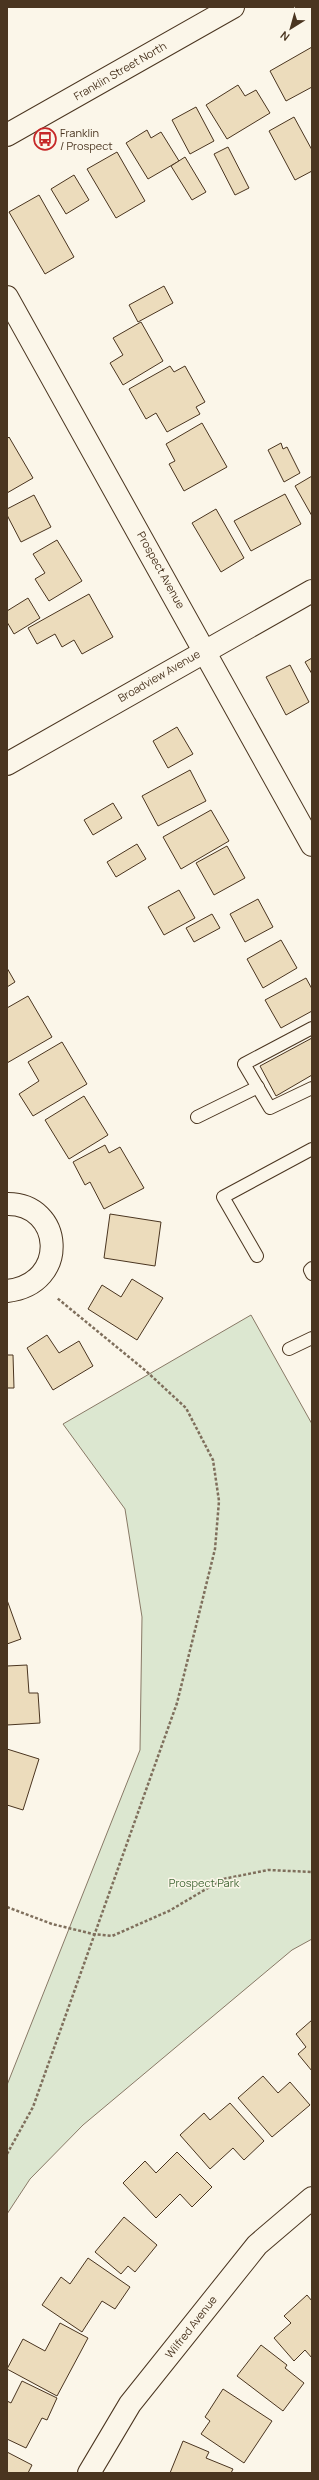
<svg xmlns="http://www.w3.org/2000/svg" width="319" height="2480" viewBox="0 0 319 2480" font-family="Manrope,sans-serif">
	<style>
		.green { fill: #dce7d0; stroke: #887966 }
		.building { fill: #ecdcbc; stroke: #4a3520 }
		.lines { fill: none; stroke-linecap: round; stroke-linejoin: round }
		.service-casing { stroke: #4a3520; stroke-width: 14 }
		.minor-casing { stroke: #4a3520; stroke-width: 24 }
		.tertiary-casing { stroke: #4a3520; stroke-width: 24 }
		.path { stroke: #7f6f5c; stroke-width: 2.5; stroke-dasharray: 3 2; stroke-linecap: butt }
		.service { stroke: #fbf6e9; stroke-width: 12 }
		.minor { stroke: #fbf6e9; stroke-width: 22 }
		.tertiary { stroke: #fbf6e9; stroke-width: 22 }
		.labels { text-anchor: middle; stroke-width: 3; stroke-linejoin: round; paint-order: stroke }
		.street-label { font-size: 11px; fill: #4a3520; stroke: #fbf6e9 }
		.poi-label { font-size: 11px; fill: #4a3520; stroke: #fbf6e9; text-anchor: start }
		.park-label { font-size: 11px; fill: #436837; stroke: #fbf6e9 }
	</style>
	<rect width="100%" height="100%" fill="#fbf6e9"/>
	<!-- green -->
	<path class="green" d="M251 1315 312 1424V1939L292 1950 83 2125 30 2179 7 2214V2085L140 1750 142 1617 125 1509 63 1424Z"/>
	<!-- building -->
	<g class="building">
		<path d="M312 47V87L286 101 270 71Z"/>
		<path d="M238 85 245 96 256 90 270 113 227 139 206 105Z"/>
		<path d="M196 107 214 141 190 154 172 120Z"/>
		<path d="M294 117 312 150V171L295 180 269 131Z"/>
		<path d="M147 130 151 138 161 132 179 161 148 179 126 143Z"/>
		<path d="M228 147 249 188 235 195 214 154Z"/>
		<path d="M117 152 145 201 116 218 87 169Z"/>
		<path d="M185 157 206 192 192 200 171 166Z"/>
		<path d="M74 175 89 200 66 214 51 189Z"/>
		<path d="M39 195 74 257 45 274 9 212Z"/>
		<path d="M164 286 173 303 138 322 129 305Z"/>
		<path d="M141 322 163 361 123 385 110 363 123 355 113 338Z"/>
		<path d="M170 366 174 372 185 366 205 402 196 407 200 414 167 432 156 413 146 419 129 389Z"/>
		<path d="M202 423 227 467 184 491 169 464 175 461 166 444Z"/>
		<path d="M9 437 33 478 7 493V439Z"/>
		<path d="M281 443 283 449 287 447 300 473 284 482 268 450Z"/>
		<path d="M312 476V516L295 486Z"/>
		<path d="M285 494 301 524 251 551 234 521Z"/>
		<path d="M34 495 51 527 21 542 7 515V509Z"/>
		<path d="M216 509 244 558 221 572 192 523Z"/>
		<path d="M57 540 82 581 49 601 35 579 45 573 33 554Z"/>
		<path d="M89 594 113 637 82 654 74 640 62 647 55 634 37 644 28 628Z"/>
		<path d="M28 598 40 618 14 634 7 622V611Z"/>
		<path d="M312 658V674L305 662Z"/>
		<path d="M290 665 309 702 286 715 266 677Z"/>
		<path d="M177 727 193 754 168 768 153 741Z"/>
		<path d="M190 770 206 801 158 826 142 796Z"/>
		<path d="M113 803 122 818 93 835 84 820Z"/>
		<path d="M211 810 229 841 181 869 163 837Z"/>
		<path d="M137 844 146 859 116 877 107 862Z"/>
		<path d="M227 846 245 878 214 895 196 863Z"/>
		<path d="M179 890 195 918 164 935 148 907Z"/>
		<path d="M258 899 273 927 245 942 230 914Z"/>
		<path d="M212 914 220 928 194 942 186 928Z"/>
		<path d="M281 940 297 968 263 988 247 959Z"/>
		<path d="M7 968 15 982 7 987Z"/>
		<path d="M306 978 312 989V1011L281 1028 265 1000Z"/>
		<path d="M28 996 52 1037 7 1063V1008Z"/>
		<path d="M312 1038V1075L276 1096 260 1066Z"/>
		<path d="M62 1042 87 1084 33 1116 19 1094 39 1081 28 1062Z"/>
		<path d="M84 1096 108 1135 69 1159 45 1120Z"/>
		<path d="M105 1145 109 1153 120 1147 144 1188 104 1209 90 1182 85 1185 73 1162Z"/>
		<path d="M110 1214 161 1222 155 1266 104 1258Z"/>
		<path d="M132 1279 163 1298 137 1340 88 1309 102 1285 121 1297Z"/>
		<path d="M47 1335 59 1353 79 1341 93 1366 53 1390 27 1348Z"/>
		<path d="M7 1355H13L14 1388H7Z"/>
		<path d="M7 1600 21 1639 7 1644Z"/>
		<path d="M27 1665 29 1693H38L40 1723 7 1725V1666Z"/>
		<path d="M7 1749 39 1759 23 1810 7 1805Z"/>
		<path d="M312 2020V2071L298 2054 306 2047 296 2034Z"/>
		<path d="M263 2076 278 2093 290 2082 310 2105 272 2137 238 2098Z"/>
		<path d="M230 2103 264 2141 244 2160 233 2148 210 2169 180 2135 204 2113 210 2120Z"/>
		<path d="M177 2152 212 2187 192 2207 180 2194 156 2218 123 2183 145 2161 156 2173Z"/>
		<path d="M124 2217 157 2245 135 2272 128 2266 121 2274 95 2252Z"/>
		<path d="M88 2258 130 2287 115 2309 102 2301 82 2332 42 2305 61 2277 70 2284Z"/>
		<path d="M307 2295 312 2301V2358L305 2350 294 2361 274 2338 291 2323 284 2316Z"/>
		<path d="M60 2323 88 2338 57 2396 7 2369 23 2339 45 2351Z"/>
		<path d="M261 2345 287 2365 285 2368 304 2383 283 2411 237 2376Z"/>
		<path d="M22 2381 57 2398 47 2420 42 2418 26 2448 7 2439V2401L11 2403Z"/>
		<path d="M223 2389 272 2421 244 2463 201 2434 210 2421 205 2417Z"/>
		<path d="M183 2441 209 2452 206 2458 233 2469 231 2473H170Z"/>
		<path d="M7 2452 32 2465 28 2473H7Z"/>
	</g>
	<g class="lines">
		<!-- service casing -->
		<g class="service-casing">
			<g id="service">
				<path d="M312 1028 244 1064 270 1108 312 1088"/>
				<path d="M197 1117 258 1087"/>
				<path d="M257 1256 223 1197 312 1149"/>
				<path d="M312 1268 310 1270 312 1274"/>
				<path d="M289 1349 312 1338"/>
			</g>
		</g>
		<!-- minor casing -->
		<g class="minor-casing">
			<g id="minor">
				<path d="M7 297 312 845"/>
				<path d="M7 764 312 591"/>
				<path d="M7 1204C63 1203 70 1284 7 1291"/>
				<path d="M89 2473 130 2404 257 2245 312 2198"/>
			</g>
		</g>
		<!-- tertiary casing -->
		<g class="tertiary-casing">
			<path id="tertiary" d="M7 135 233 7"/>
		</g>
		<!-- path -->
		<g class="path">
			<path d="M7 1907 52 1924 93 1934 112 1936 169 1911 223 1879 268 1870 312 1872"/>
			<path d="M7 2154 33 2107 177 1703 215 1549 219 1501 213 1460 186 1408 146 1371 57 1298"/>
		</g>
		<!-- service -->
		<use href="#service" class="service"/>
		<!-- minor -->
		<use href="#minor" class="minor"/>
		<!-- tertiary -->
		<use href="#tertiary" class="tertiary"/>
	</g>
	<!-- icons -->
	<defs>
		<g id="bus-ring" transform="scale(1.15)"><circle r="9.5" fill="#fbf6e9" stroke="#c62828" stroke-width="1.5"/><path d="M-5-6H5V4H4V6H2V4H-2V6H-4V4H-5ZM-3.5-4V0h7V-4ZM-3.5 1.2v1.5H-2V1.2ZM2 1.2v1.5H3.5V1.2Z" fill="#c62828"/></g>
	</defs>
	<g fill-rule="evenodd">
		<use href="#bus-ring" x="45" y="139"/>
	</g>
	<g class="labels">
		<!-- street labels -->
		<g class="street-label">
			<text transform="translate(120 71) rotate(-30)" y="4">Franklin Street North</text>
			<text transform="translate(161 570) rotate(61)" y="4">Prospect Avenue</text>
			<text transform="translate(159 676) rotate(-30)" y="4">Broadview Avenue</text>
			<text transform="translate(191 2327) rotate(-52)" y="4">Wilfred Avenue</text>
		</g>
		<!-- poi labels -->
		<g class="poi-label">
			<text x="60" y="137">Franklin<tspan x="60" dy="13">/ Prospect</tspan></text>
		</g>
		<!-- park labels -->
		<g class="park-label">
			<text x="204" y="1887">Prospect Park</text>
		</g>
	</g>
	<!-- border -->
	<rect width="319" height="2480" fill="none" stroke="#4a3520" stroke-width="16"/>
	<!-- north arrow -->
	<g transform="translate(291 28) rotate(217)" stroke="#fbf6e9" stroke-width="3" paint-order="stroke">
	<path d="M0-3L7 15L0 10L-7 15Z" fill="#4a3520"/>
	<text y="-6" font-size="11" font-weight="bold" text-anchor="middle" fill="#4a3520">N</text>
	</g>
</svg>
